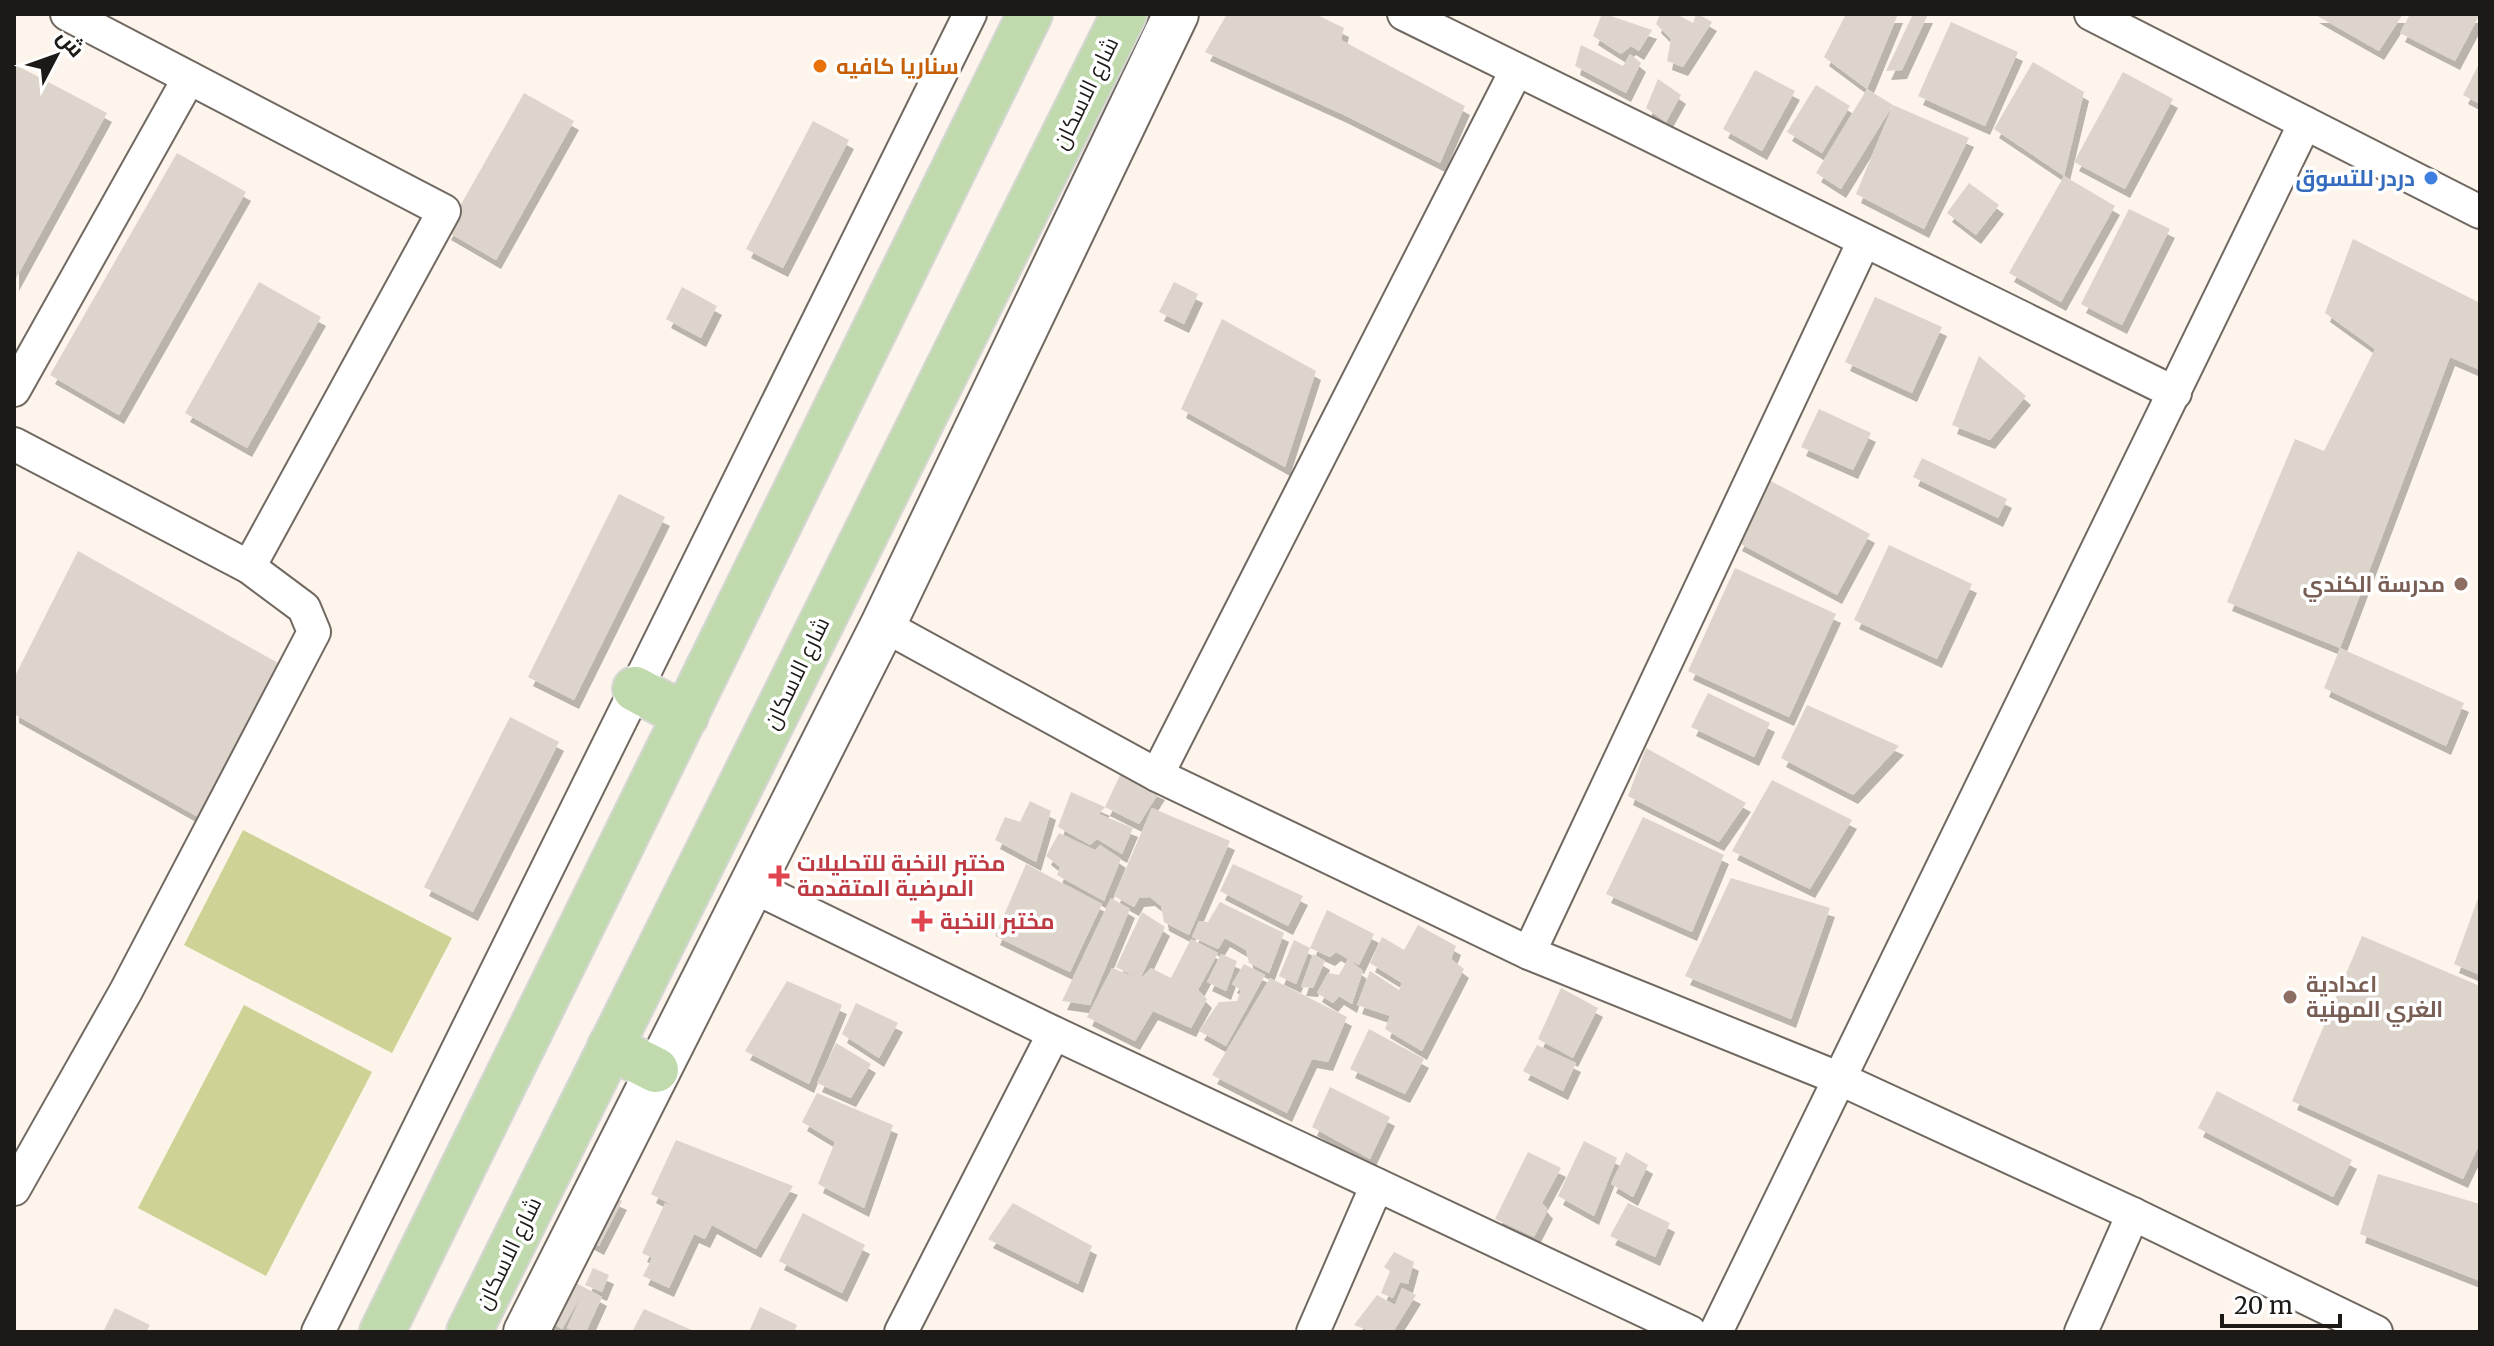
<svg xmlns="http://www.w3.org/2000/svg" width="2494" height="1346" viewBox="0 0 2494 1346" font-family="Merriweather,Cairo,serif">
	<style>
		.green { fill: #ced395 }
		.building { fill: #ddd4cb; filter: url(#shadow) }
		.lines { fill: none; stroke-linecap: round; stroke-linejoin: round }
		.street-casing { stroke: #716961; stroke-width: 36 }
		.secondary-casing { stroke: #716961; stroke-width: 48 }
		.primary-casing { stroke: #d6d6d5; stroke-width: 48 }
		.street { stroke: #fff; stroke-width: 32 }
		.secondary { stroke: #fff; stroke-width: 44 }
		.primary { stroke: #c0daad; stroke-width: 44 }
		.food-dot { fill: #e8710a; stroke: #fff; stroke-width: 3 }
		.shop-dot { fill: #3f7fe0; stroke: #fff; stroke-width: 3 }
		.education-dot { fill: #8d6e63; stroke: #fff; stroke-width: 3 }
		.health-dot { fill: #e0444e; stroke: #fff; stroke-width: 3 }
		.labels { text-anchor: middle; stroke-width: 7; stroke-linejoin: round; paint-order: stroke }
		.food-label { font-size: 22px; font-weight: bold; fill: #c56008; stroke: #fff; text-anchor: start }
		.street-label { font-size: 22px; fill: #1c1916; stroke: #fff }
		.shop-label { font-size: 22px; font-weight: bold; fill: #366cbe; stroke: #fff; text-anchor: end }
		.education-label { font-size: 22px; font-weight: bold; fill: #785e54; stroke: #fff; text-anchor: end }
		.health-label { font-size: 22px; font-weight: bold; fill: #be3a42; stroke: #fff; text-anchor: start }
	</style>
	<defs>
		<filter id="shadow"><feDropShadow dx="5" dy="9" stdDeviation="0" flood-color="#0004"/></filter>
	</defs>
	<rect width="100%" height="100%" fill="#fdf4eb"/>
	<!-- green -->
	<g class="green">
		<path d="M243 830 452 938 392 1053 184 945Z"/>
		<path d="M244 1005 372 1072 266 1276 138 1208Z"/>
	</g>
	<!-- building -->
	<g class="building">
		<path d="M1227 14H1315L1344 28 1341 40 1465 106 1440 163 1342 114 1205 52Z"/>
		<path d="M1602 14H1605L1652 30 1639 51 1631 46 1621 54 1593 36Z"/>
		<path d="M1660 14H1676L1693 23 1696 14H1698L1712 22 1683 67 1667 61 1671 39 1656 24Z"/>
		<path d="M1846 14H1898L1867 89 1893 105 1969 138 1924 229 1856 194 1893 105 1841 189 1816 173 1867 89 1824 57Z"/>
		<path d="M1913 14H1928L1902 70 1886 71Z"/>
		<path d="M2314 14H2403L2379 51Z"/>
		<path d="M2410 14H2480L2455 61 2400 33Z"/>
		<path d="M1951 22 2018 52 1985 126 1918 96Z"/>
		<path d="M1581 45 1623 66 1630 54 1641 63 1626 93 1575 66Z"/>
		<path d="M2033 62 2084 92 2064 176 1994 129Z"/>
		<path d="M2480 62V104L2463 95Z"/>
		<path d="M14 64 107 113 14 282Z"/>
		<path d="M1755 70 1795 91 1762 151 1723 129Z"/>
		<path d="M2123 72 2173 99 2125 189 2074 162Z"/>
		<path d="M1658 79 1681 95 1666 122 1646 108Z"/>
		<path d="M1816 85 1850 106 1822 153 1787 132Z"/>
		<path d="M524 93 574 121 496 260 446 231Z"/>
		<path d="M813 121 849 140 783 268 746 249Z"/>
		<path d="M177 153 246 192 119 415 50 375Z"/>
		<path d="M2064 176 2115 206 2061 302 2009 273Z"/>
		<path d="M1969 183 1999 205 1976 235 1947 213Z"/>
		<path d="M2129 209 2170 229 2122 325 2081 304Z"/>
		<path d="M2353 239 2480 303V370L2450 357 2340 648 2227 602 2295 439 2324 451 2375 349 2325 313Z"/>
		<path d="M259 282 321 317 247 448 185 413Z"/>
		<path d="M1174 282 1198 294 1184 324 1159 312Z"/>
		<path d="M682 287 717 306 701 338 666 319Z"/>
		<path d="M1875 297 1942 327 1912 393 1845 362Z"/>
		<path d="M1222 319 1316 371 1285 467 1181 409Z"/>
		<path d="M1979 356 2026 396 1990 440 1952 425Z"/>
		<path d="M1819 409 1871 433 1853 470 1801 447Z"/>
		<path d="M1922 458 2007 499 1998 518 1913 477Z"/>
		<path d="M1769 480 1870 534 1837 595 1737 542Z"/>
		<path d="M619 494 665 517 574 700 528 677Z"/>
		<path d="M1889 545 1972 584 1937 659 1854 620Z"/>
		<path d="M78 551 294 672 216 827 14 714V678Z"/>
		<path d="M1735 568 1836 614 1789 717 1688 671Z"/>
		<path d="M2340 648 2464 703 2446 746 2324 688Z"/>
		<path d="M1708 693 1770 723 1754 757 1691 727Z"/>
		<path d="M1807 705 1899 746 1853 795 1781 758Z"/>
		<path d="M510 717 559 742 473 912 424 887Z"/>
		<path d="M1646 748 1746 803 1719 842 1628 796Z"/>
		<path d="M1121 773 1160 791 1139 824 1105 807 1099 814 1133 828 1122 854 1097 839 1090 845 1058 827 1071 792 1105 807Z"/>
		<path d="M1772 780 1852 820 1810 889 1732 851Z"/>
		<path d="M1030 801 1051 811 1036 862 995 840 1005 817 1020 822Z"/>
		<path d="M1152 808 1230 841 1189 935 1164 922 1161 906 1150 897 1139 898 1134 907 1114 896Z"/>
		<path d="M1643 817 1724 855 1692 932 1606 894Z"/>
		<path d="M1059 833 1095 850 1100 845 1121 859 1104 901 1057 875 1060 867 1046 856Z"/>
		<path d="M1026 864 1102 904 1070 972 995 936Z"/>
		<path d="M1233 864 1303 896 1288 926 1220 891Z"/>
		<path d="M1731 878 1830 908 1791 1019 1685 976Z"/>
		<path d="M2480 893V975L2454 964Z"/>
		<path d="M1111 898 1130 909 1090 1005 1062 1001Z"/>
		<path d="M1220 902 1284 933 1269 973 1249 963 1246 950 1225 938 1218 949 1192 937 1199 921 1208 922Z"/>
		<path d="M1327 910 1374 934 1359 965 1348 959 1363 971 1352 1004 1339 996 1333 1003 1317 993 1328 973 1339 975 1348 959 1336 952 1330 957 1310 948Z"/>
		<path d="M1142 912 1165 927 1140 979 1151 968 1171 978 1191 939 1218 953 1198 990 1207 999 1191 1028 1153 1011 1135 1041 1087 1017 1112 968 1140 979 1116 967Z"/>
		<path d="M1418 925 1456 946 1451 959 1464 969 1422 1051 1385 1029 1390 1016 1357 1005 1370 971 1399 990 1402 983 1370 963 1382 937 1404 950Z"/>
		<path d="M2362 936 2480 986V1143L2463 1179 2292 1101Z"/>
		<path d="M1294 940 1310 948 1296 984 1279 976Z"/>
		<path d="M1221 954 1237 961 1226 991 1207 982Z"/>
		<path d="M1313 954 1325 961 1313 988 1301 987Z"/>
		<path d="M1244 964 1265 975 1226 1046 1199 1031 1219 1002 1237 1001 1241 990 1232 984Z"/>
		<path d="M1270 978 1347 1017 1328 1062 1312 1059 1287 1113 1212 1075Z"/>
		<path d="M787 981 842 1005 809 1084 745 1051Z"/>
		<path d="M1561 988 1598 1008 1573 1058 1538 1039Z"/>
		<path d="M856 1003 898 1023 879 1058 842 1034Z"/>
		<path d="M1369 1029 1424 1059 1405 1094 1350 1069Z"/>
		<path d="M836 1043 871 1064 851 1098 817 1083Z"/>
		<path d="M1537 1045 1576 1063 1563 1091 1523 1071Z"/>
		<path d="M1330 1087 1390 1117 1370 1159 1312 1127Z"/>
		<path d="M2217 1091 2352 1160 2333 1197 2198 1128Z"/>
		<path d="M817 1093 893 1125 864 1208 818 1184 835 1142 802 1122Z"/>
		<path d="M676 1140 793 1186 756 1249 712 1225 705 1239 694 1234 669 1288 643 1276 652 1258 642 1253 665 1203 679 1209 651 1194Z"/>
		<path d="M1584 1141 1617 1158 1594 1216 1558 1196Z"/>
		<path d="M1528 1152 1561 1168 1542 1203 1548 1210 1534 1237 1495 1219Z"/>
		<path d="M1626 1152 1648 1165 1633 1197 1611 1184Z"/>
		<path d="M2378 1174 2480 1204V1281L2360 1234Z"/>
		<path d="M604 1193 622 1201 599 1246 582 1237Z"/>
		<path d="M1013 1203 1092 1246 1078 1284 988 1239Z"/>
		<path d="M1628 1203 1670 1223 1655 1257 1610 1236Z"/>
		<path d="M803 1213 865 1245 842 1293 779 1261Z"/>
		<path d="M1394 1252 1414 1262 1408 1284 1400 1282 1393 1298 1381 1293 1390 1271 1384 1267Z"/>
		<path d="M593 1268 609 1275 602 1292 585 1285Z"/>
		<path d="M569 1279 602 1297 586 1332H576L567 1328 582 1294 562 1329 547 1320Z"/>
		<path d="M1402 1288 1416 1295 1393 1332 1385 1329 1384 1332H1373L1354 1325 1377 1295 1395 1305Z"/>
		<path d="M760 1307 797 1325 794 1332H749Z"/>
		<path d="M115 1308 150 1325 146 1332H103Z"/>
		<path d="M644 1309 696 1332H632Z"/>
	</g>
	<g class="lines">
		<!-- street casing -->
		<g class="street-casing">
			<g id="street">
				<path d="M67 14 444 211 249 567"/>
				<path d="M1404 14 2175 393"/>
				<path d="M2091 14 2480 212"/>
				<path d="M14 390 189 78"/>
				<path d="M14 444 249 567 304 608 314 632 126 991 14 1189"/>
				<path d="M883 625 1157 775 1529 953 1838 1078 2133 1214 2376 1332"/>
				<path d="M1157 775 1516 71"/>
				<path d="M752 886 1054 1033 1690 1332"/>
				<path d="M1529 953 1864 241"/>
				<path d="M318 1332 970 14"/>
				<path d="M901 1332 1054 1033"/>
				<path d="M1313 1332 1377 1185"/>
				<path d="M1716 1332 2305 123"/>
				<path d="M2081 1332 2133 1214"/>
			</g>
		</g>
		<!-- secondary casing -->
		<g class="secondary-casing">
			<path id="secondary" d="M526 1332 883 625 1176 14"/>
		</g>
		<!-- primary casing -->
		<g class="primary-casing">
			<g id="primary">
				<path d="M635 689 686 716"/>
				<path d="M610 1047 656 1070"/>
				<path d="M382 1332 1030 14"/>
				<path d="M469 1332 1124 14"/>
			</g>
		</g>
		<!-- street -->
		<use href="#street" class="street"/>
		<!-- secondary -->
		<use href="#secondary" class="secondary"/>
		<!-- primary -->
		<use href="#primary" class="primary"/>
	</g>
	<!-- markers -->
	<circle class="food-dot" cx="820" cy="66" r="8"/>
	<circle class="shop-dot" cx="2431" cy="178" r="8"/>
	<g class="education-dot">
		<circle cx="2461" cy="584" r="8"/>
		<circle cx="2290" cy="997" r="8"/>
	</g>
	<g class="health-dot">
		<path d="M775 864h8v8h8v8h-8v8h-8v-8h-8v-8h8z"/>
		<path d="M918 909h8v8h8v8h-8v8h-8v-8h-8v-8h8z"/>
	</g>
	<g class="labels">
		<!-- food labels -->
		<g class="food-label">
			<text x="836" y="74">سناريا كافيه</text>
		</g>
		<!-- street labels -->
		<g class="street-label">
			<text transform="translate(1085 93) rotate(-64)" y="8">شارع الاسكان</text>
			<text transform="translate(796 673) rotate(-64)" y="8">شارع الاسكان</text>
			<text transform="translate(508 1253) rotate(-64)" y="8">شارع الاسكان</text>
		</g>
		<!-- shop labels -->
		<g class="shop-label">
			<text x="2415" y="186">دردر للتسوق</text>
		</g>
		<!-- education labels -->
		<g class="education-label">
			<text x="2445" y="592">مدرسة الكندي</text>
			<text x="2306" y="992" text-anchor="start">اعدادية<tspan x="2306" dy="25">الغري المهنية</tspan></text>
		</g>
		<!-- health labels -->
		<g class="health-label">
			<text x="797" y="871">مختبر النخبة للتحليلات<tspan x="797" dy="25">المرضية المتقدمة</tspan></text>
			<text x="940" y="929">مختبر النخبة</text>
		</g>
	</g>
	<!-- border -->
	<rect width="2494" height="1346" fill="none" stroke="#1c1916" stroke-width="32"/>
	<!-- north arrow -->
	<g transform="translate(56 56) rotate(49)" stroke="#ffffff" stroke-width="6" paint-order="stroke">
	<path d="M0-6L14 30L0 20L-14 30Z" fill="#1c1916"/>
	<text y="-12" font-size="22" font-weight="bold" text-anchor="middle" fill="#1c1916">ش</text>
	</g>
	<!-- scale -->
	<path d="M2222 1314v12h118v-12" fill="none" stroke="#1c1916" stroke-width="4"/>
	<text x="2234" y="1314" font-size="24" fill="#1c1916" stroke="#ffffff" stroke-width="6" paint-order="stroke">20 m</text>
</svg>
